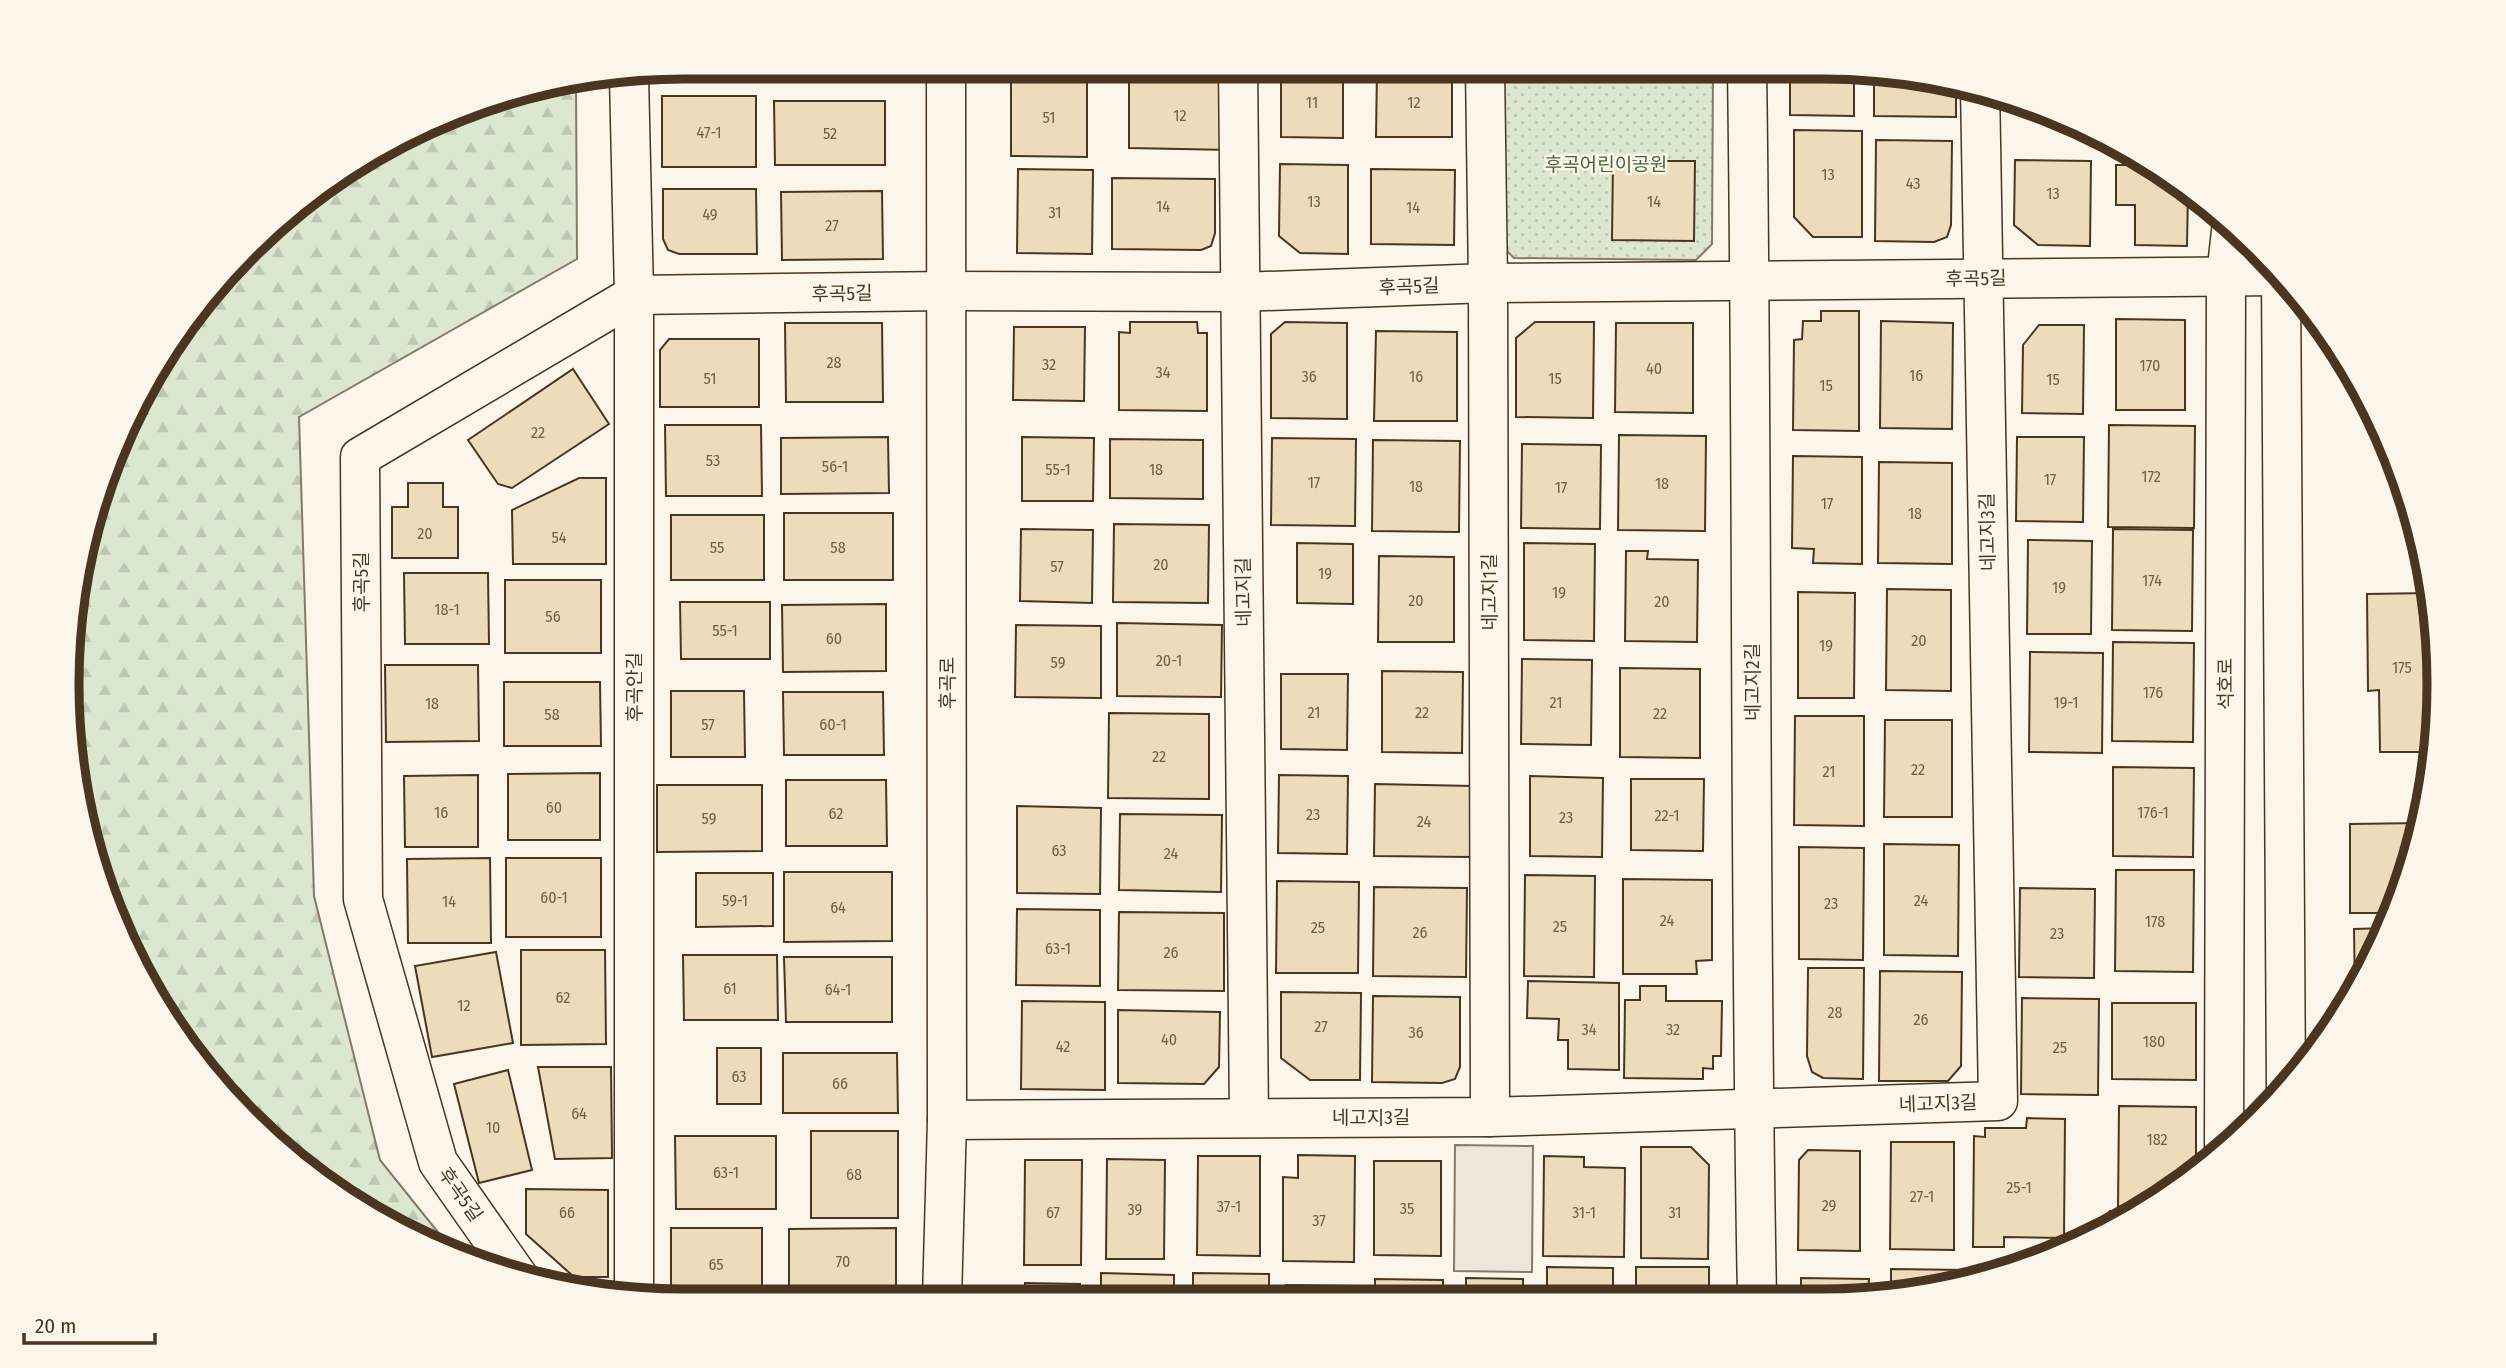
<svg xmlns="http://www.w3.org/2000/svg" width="2506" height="1368" viewBox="0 0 2506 1368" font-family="'Fira Sans Condensed','Noto Sans KR',sans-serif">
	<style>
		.grass { fill: url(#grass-dots); stroke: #887966; stroke-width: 2 }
		.forest { fill: url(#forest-firs); stroke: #887966; stroke-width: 2 }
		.parking { fill: #ede7d9; stroke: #887966; stroke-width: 2 }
		.building { fill: #ecdcbc; stroke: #4a3520; stroke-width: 2 }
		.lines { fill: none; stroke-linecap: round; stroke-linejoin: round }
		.minor-casing { stroke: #4a3520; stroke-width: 41 }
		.tertiary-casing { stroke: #4a3520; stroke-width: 41 }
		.secondary-casing { stroke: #4a3520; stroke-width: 41 }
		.minor { stroke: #fbf6e9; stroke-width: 38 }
		.tertiary { stroke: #fbf6e9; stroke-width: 38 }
		.secondary { stroke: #fbf6e9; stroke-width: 38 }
		.labels { text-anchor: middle; stroke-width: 5; stroke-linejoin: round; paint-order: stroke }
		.number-label { font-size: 16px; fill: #725f47 }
		.park-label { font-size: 19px; fill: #436837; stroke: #fbf6e9 }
		.street-label { font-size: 19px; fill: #4a3520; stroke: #fbf6e9 }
		.rim { fill: none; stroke: #4a3520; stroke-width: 9 }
	</style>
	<defs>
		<pattern id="grass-dots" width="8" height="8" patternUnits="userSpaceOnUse" patternTransform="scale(1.75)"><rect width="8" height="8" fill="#dce7d0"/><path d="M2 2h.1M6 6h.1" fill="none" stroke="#bec7b2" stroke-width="1.8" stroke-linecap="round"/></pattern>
		<pattern id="forest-firs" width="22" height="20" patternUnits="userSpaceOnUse" patternTransform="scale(1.75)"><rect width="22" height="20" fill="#dce7d0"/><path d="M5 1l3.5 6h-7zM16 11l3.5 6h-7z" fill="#bec7b2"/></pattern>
	</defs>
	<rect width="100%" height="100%" fill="#fbf6e9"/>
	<!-- grass -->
	<path class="grass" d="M1500 67 1713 68 1712 244 1696 260 1514 258 1498 242Z"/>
	<!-- forest -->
	<path class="forest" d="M576 84 577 259 299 417 314 896 380 1160 453 1251 376 1219 220 1091 114 921 68 725 87 525 170 341 308 194 485 99Z"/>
	<!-- parking -->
	<path class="parking" d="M1455 1145 1533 1146 1532 1272 1454 1271Z"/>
	<!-- building -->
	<g class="building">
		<path d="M684 66 758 67V81L672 82 671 69Z"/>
		<rect x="773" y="67" width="110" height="6"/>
		<path d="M1281 67H1343V138L1281 137Z"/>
		<path d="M1377 67H1452V137H1376Z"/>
		<path d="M1790 68H1854V116L1790 115Z"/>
		<path d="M1874 70 1956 83V117L1874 116Z"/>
		<path d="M1011 78H1087V157L1011 156Z"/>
		<path d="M1129 80 1232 81 1231 150 1129 148Z"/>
		<rect x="662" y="96" width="94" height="71"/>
		<path d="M774 101H885V165H775Z"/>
		<path d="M1794 130 1862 131V237H1813L1794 217Z"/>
		<path d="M1876 140 1952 141 1951 225 1947 237 1934 242 1875 241Z"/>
		<path d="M2125 147 2188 190 2187 246 2135 245V205H2116V165H2125Z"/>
		<path d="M2015 160 2091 161 2090 246 2038 245 2014 225Z"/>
		<path d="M1613 161H1695L1694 241 1612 240Z"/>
		<path d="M1280 164 1348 165V254L1300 253 1279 236Z"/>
		<path d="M1018 169 1093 170 1092 254 1017 253Z"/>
		<path d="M1371 169 1455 170 1454 245 1371 244Z"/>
		<path d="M1112 178 1215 179V233L1211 246 1201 250 1112 249Z"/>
		<path d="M663 189H756L757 254H679L668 250 663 239Z"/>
		<path d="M882 191 883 259 782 260 781 192Z"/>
		<path d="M1821 311H1859V431L1793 430 1794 340 1802 339 1803 321H1821Z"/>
		<path d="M2116 319 2185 320V410H2116Z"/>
		<path d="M1881 321 1953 323 1952 429 1880 428Z"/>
		<path d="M1130 322H1197L1198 333H1207V411L1119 410V332L1130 333Z"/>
		<path d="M1285 322 1347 323V419L1271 418V334Z"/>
		<path d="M1535 322H1594L1593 418 1516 417V338Z"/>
		<path d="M785 323H882L883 402H786Z"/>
		<path d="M1616 323H1693V413L1615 412Z"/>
		<path d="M2039 325H2084L2083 414 2022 413 2023 345Z"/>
		<path d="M1014 327H1085L1084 401 1013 400Z"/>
		<path d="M1376 331 1457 332V421H1374Z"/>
		<path d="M669 339H759V407H660V350Z"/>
		<path d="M573 369 609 424 512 488 498 484 468 440Z"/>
		<path d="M665 425H761L762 496H666Z"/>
		<path d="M2109 425 2195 426 2194 528 2108 527Z"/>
		<path d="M1619 435 1706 436 1705 531 1618 530Z"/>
		<path d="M888 437 889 493 781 494V438Z"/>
		<path d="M1022 437 1094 438 1093 501H1022Z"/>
		<path d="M2017 437H2084L2083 522 2016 521Z"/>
		<path d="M1272 438 1356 439 1355 526 1271 525Z"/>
		<path d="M1110 439 1203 440V499L1110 498Z"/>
		<path d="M1373 440 1460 441 1459 532 1372 531Z"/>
		<path d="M1522 444 1601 445 1600 529 1521 528Z"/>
		<path d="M1793 456 1862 457V564L1813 563 1814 549 1792 548Z"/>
		<path d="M1879 462 1952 463V564L1878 563Z"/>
		<path d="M579 478H606V564H513L512 510Z"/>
		<path d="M408 483H443V507H458V558H392V507H408Z"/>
		<rect x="784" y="513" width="109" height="67"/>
		<rect x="671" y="515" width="93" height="65"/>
		<path d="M1114 524 1209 525 1208 603 1113 602Z"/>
		<path d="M1021 529 1093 530 1092 603 1020 601Z"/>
		<path d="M2113 529 2193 530 2192 631 2112 630Z"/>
		<path d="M2028 540 2092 541 2091 634H2027Z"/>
		<path d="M1297 543 1353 544V604L1297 603Z"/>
		<path d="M1524 543 1595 544 1594 641 1524 640Z"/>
		<path d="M1626 551H1648L1647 559 1698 560 1697 642 1625 641Z"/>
		<path d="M1379 556 1454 557V642H1378Z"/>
		<path d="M404 573H488L489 644H405Z"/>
		<rect x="505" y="580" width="96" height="73"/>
		<path d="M1887 589 1951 590V691L1886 690Z"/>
		<path d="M1798 592 1855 593 1854 698H1798Z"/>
		<path d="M2430 593 2438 643 2435 752H2380L2379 690 2368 691 2367 594Z"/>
		<path d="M680 602H770V659H681Z"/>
		<path d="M886 604V671L783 672 782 605Z"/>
		<path d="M1117 623 1222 625 1221 697 1117 696Z"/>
		<path d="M1016 625 1101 626V698L1015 697Z"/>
		<path d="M2113 642 2194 643 2193 742 2112 741Z"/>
		<path d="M2030 652 2103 653 2102 753 2029 752Z"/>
		<path d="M1522 659 1592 660 1591 745 1521 744Z"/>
		<path d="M385 665H478L479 741 386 742Z"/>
		<path d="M1620 668 1700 669V758L1620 757Z"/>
		<path d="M1382 671 1463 672 1462 753 1382 752Z"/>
		<path d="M1281 674H1348L1347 750 1281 749Z"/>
		<path d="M504 682H600L601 746H504Z"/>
		<path d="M671 691H744L745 757H671Z"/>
		<path d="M783 692H883L884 755H784Z"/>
		<path d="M1109 713 1209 714V799L1108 798Z"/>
		<path d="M1795 716H1864V826L1794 825Z"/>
		<path d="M1885 720H1952V817H1884Z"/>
		<path d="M2113 767 2194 768 2193 857 2113 856Z"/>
		<path d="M600 773V840H508V774Z"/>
		<path d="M478 775V847H405L404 776Z"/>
		<path d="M1279 775 1348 776 1347 854 1278 853Z"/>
		<path d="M1530 776 1603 778 1602 857 1530 856Z"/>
		<path d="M1631 779H1704L1703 851 1631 850Z"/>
		<path d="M786 780H886L887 846H786Z"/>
		<path d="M1375 784 1473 786 1472 857 1374 856Z"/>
		<path d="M657 785H762V851L657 852Z"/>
		<path d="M1017 806 1101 808 1100 894 1017 893Z"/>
		<path d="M1120 814 1222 815 1221 892 1119 890Z"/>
		<path d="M2421 823 2407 882 2393 913H2350V824Z"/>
		<path d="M1884 844 1959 845 1958 956 1884 955Z"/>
		<path d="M1799 847 1864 848 1863 960 1799 959Z"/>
		<path d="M490 858 491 943H408L407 859Z"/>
		<rect x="506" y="858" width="95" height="79"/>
		<path d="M2116 870H2194L2193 972 2115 971Z"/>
		<path d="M784 872H892V941L784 942Z"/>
		<path d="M696 873H773V926L696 927Z"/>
		<path d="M1525 875 1595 876 1594 977 1524 976Z"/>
		<path d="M1623 879 1712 880V960L1696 961 1697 974H1623Z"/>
		<path d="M1277 881 1359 882 1358 973H1276Z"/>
		<path d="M1374 887 1467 888 1466 977 1373 976Z"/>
		<path d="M2020 888 2095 889 2094 978 2019 977Z"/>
		<path d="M1017 909 1100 910V986L1016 985Z"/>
		<path d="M1119 912 1224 913V991L1118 990Z"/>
		<path d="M2386 928 2357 992 2355 995 2354 929Z"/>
		<path d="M521 950H605L606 1044 521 1045Z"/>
		<path d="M496 952 513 1043 432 1057 415 966Z"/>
		<path d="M683 955H777L778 1020H684Z"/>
		<path d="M784 957H892V1022H786Z"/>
		<path d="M1808 968H1864L1863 1079 1823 1078 1812 1072 1807 1056Z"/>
		<path d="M1880 971 1962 972 1961 1066 1948 1081H1879Z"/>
		<path d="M1528 981 1619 983V1070L1568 1069V1040H1558L1559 1019 1527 1018Z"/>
		<path d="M1640 986H1666V1001H1722L1721 1056H1713V1069L1703 1068V1079L1624 1078 1625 1000H1640Z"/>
		<path d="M1281 992 1361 993 1360 1080H1310L1281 1058Z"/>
		<path d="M1373 996 1460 997V1067L1455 1079 1442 1083 1372 1082Z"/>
		<path d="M2022 998 2099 999 2098 1095 2021 1094Z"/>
		<path d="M1022 1001 1105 1002V1090L1021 1089Z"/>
		<path d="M2112 1003H2196V1080L2112 1079Z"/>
		<path d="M1118 1010 1220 1012 1219 1067 1204 1084 1118 1083Z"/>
		<rect x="717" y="1048" width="44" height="56"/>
		<path d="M783 1053H897L898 1113H783Z"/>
		<path d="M538 1067H611L612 1158 555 1159Z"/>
		<path d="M508 1070 532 1170 479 1183 454 1084Z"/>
		<path d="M2119 1106 2196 1107V1170L2165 1197 2143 1209H2118Z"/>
		<path d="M2027 1118 2065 1119 2064 1238 2004 1237V1247H1973L1974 1136 1985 1137V1128H2026Z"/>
		<rect x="811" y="1131" width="87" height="87"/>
		<path d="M675 1136H776V1209H676Z"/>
		<path d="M1891 1142H1954V1250L1890 1249Z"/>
		<path d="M1641 1147H1691L1709 1165 1708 1259 1641 1258Z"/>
		<path d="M1808 1150 1860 1151V1251L1798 1250 1799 1160Z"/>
		<path d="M1298 1155 1355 1156 1354 1262 1283 1261V1177L1298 1178Z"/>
		<path d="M1198 1156H1260V1256L1197 1255Z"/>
		<path d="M1544 1156 1584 1157V1167L1625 1168 1624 1257 1543 1256Z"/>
		<path d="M1107 1159 1165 1160 1164 1259H1106Z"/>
		<path d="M1025 1160H1082L1081 1265H1024Z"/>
		<path d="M1374 1161H1441V1256L1374 1255Z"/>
		<path d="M526 1189 608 1190V1277H574L526 1234Z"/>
		<path d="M2110 1211H2139L2086 1240V1237Z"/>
		<rect x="671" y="1228" width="91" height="72"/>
		<path d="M896 1228V1293L789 1294V1229Z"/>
		<path d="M1547 1267 1613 1268V1297H1547Z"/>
		<rect x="1636" y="1267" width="73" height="30"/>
		<path d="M1891 1269 1966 1270V1279L1902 1296H1891Z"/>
		<path d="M1101 1273 1174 1275V1299H1101Z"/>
		<path d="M1193 1273 1269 1274V1298H1193Z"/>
		<path d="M1466 1278 1523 1279V1297L1466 1298Z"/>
		<path d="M1801 1278 1869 1279 1868 1296 1801 1297Z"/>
		<path d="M1375 1279 1443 1280V1298H1375Z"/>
		<path d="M1025 1283 1080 1284V1299H1025Z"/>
		<path d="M1286 1285 1360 1286V1298H1286Z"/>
	</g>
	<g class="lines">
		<!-- minor casing -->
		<g class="minor-casing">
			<g id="minor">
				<path d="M1238 67 1249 1117"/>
				<path d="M1485 67 1488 283 1490 1117"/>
				<path d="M1747 68C1753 477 1749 887 1757 1297"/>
				<path d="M629 76 634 295V1299"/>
				<path d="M947 1120 1490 1117 1998 1101 1980 87"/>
				<path d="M520 1279 438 1162 363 899 360 457 634 295 948 291 1240 292 1488 283 2281 276"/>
			</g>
		</g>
		<!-- tertiary casing -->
		<g class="tertiary-casing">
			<path id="tertiary" d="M942 1299 947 1120 946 67"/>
		</g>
		<!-- secondary casing -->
		<g class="secondary-casing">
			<g id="secondary">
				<path d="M2281 275 2286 1091"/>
				<path d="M2224 1146 2226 276 2232 222"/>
			</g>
		</g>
		<!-- minor -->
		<use href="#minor" class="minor"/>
		<!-- tertiary -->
		<use href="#tertiary" class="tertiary"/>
		<!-- secondary -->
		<use href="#secondary" class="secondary"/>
	</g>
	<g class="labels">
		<!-- number labels -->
		<g class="number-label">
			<text x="1312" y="108">11</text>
			<text x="1414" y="108">12</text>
			<text x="1180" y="121">12</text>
			<text x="1049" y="123">51</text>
			<text x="709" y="138">47-1</text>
			<text x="830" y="139">52</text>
			<text x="1828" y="180">13</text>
			<text x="1913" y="189">43</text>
			<text x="2053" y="199">13</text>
			<text x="1314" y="207">13</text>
			<text x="1654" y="207">14</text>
			<text x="1163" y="212">14</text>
			<text x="1413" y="213">14</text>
			<text x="1055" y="218">31</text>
			<text x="710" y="220">49</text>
			<text x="832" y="231">27</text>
			<text x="834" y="368">28</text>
			<text x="1049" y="370">32</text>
			<text x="2150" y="371">170</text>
			<text x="1654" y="374">40</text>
			<text x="1163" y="378">34</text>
			<text x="1916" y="381">16</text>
			<text x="1309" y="382">36</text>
			<text x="1416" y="382">16</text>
			<text x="710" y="384">51</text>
			<text x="1555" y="384">15</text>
			<text x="2053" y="385">15</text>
			<text x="1826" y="391">15</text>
			<text x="538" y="438">22</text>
			<text x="713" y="466">53</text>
			<text x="835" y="472">56-1</text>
			<text x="1058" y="475">55-1</text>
			<text x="1156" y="475">18</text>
			<text x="2151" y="482">172</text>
			<text x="2050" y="485">17</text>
			<text x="1314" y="488">17</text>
			<text x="1662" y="489">18</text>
			<text x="1416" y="492">18</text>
			<text x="1561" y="493">17</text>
			<text x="1827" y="509">17</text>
			<text x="1915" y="519">18</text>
			<text x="425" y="539">20</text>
			<text x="559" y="543">54</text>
			<text x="717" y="553">55</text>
			<text x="838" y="553">58</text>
			<text x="1161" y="570">20</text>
			<text x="1057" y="572">57</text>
			<text x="1325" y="579">19</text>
			<text x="2152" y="586">174</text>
			<text x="2059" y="593">19</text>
			<text x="1559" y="598">19</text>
			<text x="1416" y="606">20</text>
			<text x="1662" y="607">20</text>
			<text x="447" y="615">18-1</text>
			<text x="553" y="622">56</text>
			<text x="725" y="636">55-1</text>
			<text x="834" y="644">60</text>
			<text x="1919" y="646">20</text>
			<text x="1826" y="651">19</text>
			<text x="1169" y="666">20-1</text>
			<text x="1058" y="668">59</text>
			<text x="2402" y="673">175</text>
			<text x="2153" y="698">176</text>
			<text x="1556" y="708">21</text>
			<text x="2066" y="708">19-1</text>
			<text x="432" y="709">18</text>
			<text x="1314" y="718">21</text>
			<text x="1422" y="718">22</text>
			<text x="1660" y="719">22</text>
			<text x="552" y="720">58</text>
			<text x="708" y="730">57</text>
			<text x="833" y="730">60-1</text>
			<text x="1159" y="762">22</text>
			<text x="1918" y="775">22</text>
			<text x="1829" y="777">21</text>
			<text x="554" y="813">60</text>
			<text x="441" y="818">16</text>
			<text x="2153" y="818">176-1</text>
			<text x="836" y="819">62</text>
			<text x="1313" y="820">23</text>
			<text x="1667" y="821">22-1</text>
			<text x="1566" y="823">23</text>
			<text x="709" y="824">59</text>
			<text x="1424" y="827">24</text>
			<text x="1059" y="856">63</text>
			<text x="1171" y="859">24</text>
			<text x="554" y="903">60-1</text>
			<text x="735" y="906">59-1</text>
			<text x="1921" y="906">24</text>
			<text x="449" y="907">14</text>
			<text x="1831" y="909">23</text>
			<text x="838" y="913">64</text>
			<text x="1667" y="926">24</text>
			<text x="2155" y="927">178</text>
			<text x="1560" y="932">25</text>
			<text x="1318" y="933">25</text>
			<text x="1420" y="938">26</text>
			<text x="2057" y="939">23</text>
			<text x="1058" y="954">63-1</text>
			<text x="1171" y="958">26</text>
			<text x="730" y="994">61</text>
			<text x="838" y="995">64-1</text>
			<text x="563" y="1003">62</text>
			<text x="464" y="1011">12</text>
			<text x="1835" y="1018">28</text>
			<text x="1921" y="1025">26</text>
			<text x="1321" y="1032">27</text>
			<text x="1589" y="1035">34</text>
			<text x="1673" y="1035">32</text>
			<text x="1416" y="1038">36</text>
			<text x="1169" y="1045">40</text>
			<text x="2154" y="1047">180</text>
			<text x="1063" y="1052">42</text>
			<text x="2060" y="1053">25</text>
			<text x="739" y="1082">63</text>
			<text x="840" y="1089">66</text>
			<text x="579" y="1119">64</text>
			<text x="493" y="1133">10</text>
			<text x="2157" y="1145">182</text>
			<text x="726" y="1178">63-1</text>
			<text x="854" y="1180">68</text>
			<text x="2019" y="1193">25-1</text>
			<text x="1922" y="1202">27-1</text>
			<text x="1829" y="1211">29</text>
			<text x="1229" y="1212">37-1</text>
			<text x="1407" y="1214">35</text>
			<text x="1135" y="1215">39</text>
			<text x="567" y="1218">66</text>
			<text x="1053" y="1218">67</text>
			<text x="1584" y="1218">31-1</text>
			<text x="1675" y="1218">31</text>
			<text x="1319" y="1226">37</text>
			<text x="843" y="1267">70</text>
			<text x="716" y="1270">65</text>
		</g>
		<!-- park labels -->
		<g class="park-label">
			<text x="1606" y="171">후곡어린이공원</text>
		</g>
		<!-- street labels -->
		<g class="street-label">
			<text transform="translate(1976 278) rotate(-1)" y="7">후곡5길</text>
			<text transform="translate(1409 286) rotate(-2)" y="7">후곡5길</text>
			<text transform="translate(842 293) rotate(-1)" y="7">후곡5길</text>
			<text transform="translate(1987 532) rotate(-91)" y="7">네고지3길</text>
			<text transform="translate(361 582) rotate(-90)" y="7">후곡5길</text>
			<text transform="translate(1243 592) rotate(-91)" y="7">네고지길</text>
			<text transform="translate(1489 592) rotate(-90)" y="7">네고지1길</text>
			<text transform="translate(1752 682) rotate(-90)" y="7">네고지2길</text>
			<text transform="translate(947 683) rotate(-90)" y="7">후곡로</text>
			<text transform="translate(2225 684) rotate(-90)" y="7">석호로</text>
			<text transform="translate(634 687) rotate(-90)" y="7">후곡안길</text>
			<text transform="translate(1938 1103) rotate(-2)" y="7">네고지3길</text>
			<text x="1371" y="1124">네고지3길</text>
			<text transform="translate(461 1194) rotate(55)" y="7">후곡5길</text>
		</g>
	</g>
	<!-- crop -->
	<path d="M0 0H2506V1368H0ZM684 79H1822A605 605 0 0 1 2427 684V684A605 605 0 0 1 1822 1289H684A605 605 0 0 1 79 684V684A605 605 0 0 1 684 79Z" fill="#fbf6e9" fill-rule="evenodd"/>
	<path class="rim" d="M684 79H1822A605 605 0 0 1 2427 684V684A605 605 0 0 1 1822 1289H684A605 605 0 0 1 79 684V684A605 605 0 0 1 684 79Z"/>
	<!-- scale -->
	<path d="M24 1333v10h131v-10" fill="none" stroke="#4a3520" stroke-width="3.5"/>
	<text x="35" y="1333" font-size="21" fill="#4a3520" stroke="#fbf6e9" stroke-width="5" paint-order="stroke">20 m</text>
</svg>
